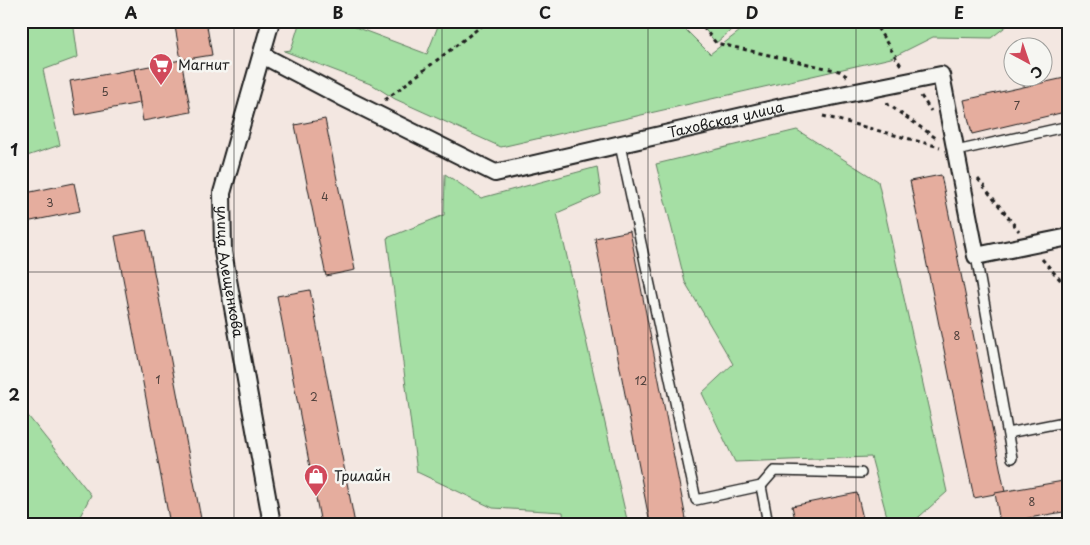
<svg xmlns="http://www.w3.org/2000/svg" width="1090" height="545" viewBox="0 0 1090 545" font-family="'Playpen Sans',sans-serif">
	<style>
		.green { fill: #a5dfa4; stroke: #607e60 }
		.building { fill: #e5ad9e; stroke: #1c1c1c }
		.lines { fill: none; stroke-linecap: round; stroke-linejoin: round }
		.service-casing { stroke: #1c1c1c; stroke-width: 12 }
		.minor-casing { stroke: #1c1c1c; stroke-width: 20 }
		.path { stroke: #1c1c1c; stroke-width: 3; stroke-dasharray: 4 4; stroke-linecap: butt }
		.service { stroke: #f6f6f2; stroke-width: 9 }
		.minor { stroke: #f6f6f2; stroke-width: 16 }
		.grid { fill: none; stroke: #1c1c1c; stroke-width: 1; stroke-opacity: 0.55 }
		.labels { text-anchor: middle; stroke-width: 5; stroke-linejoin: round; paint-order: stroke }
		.number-label { font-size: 11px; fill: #4e403c }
		.poi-label { font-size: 14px; fill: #1c1c1c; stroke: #f6f6f2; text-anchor: start }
		.street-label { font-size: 14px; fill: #1c1c1c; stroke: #f6f6f2 }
		.neatline { fill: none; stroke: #1c1c1c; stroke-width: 2 }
		.grid-label { font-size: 16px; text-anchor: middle; font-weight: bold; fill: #1c1c1c }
	</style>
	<rect width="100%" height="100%" fill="#f3e7e1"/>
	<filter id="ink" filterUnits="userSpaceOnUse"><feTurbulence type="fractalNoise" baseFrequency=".02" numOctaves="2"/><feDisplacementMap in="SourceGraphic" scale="10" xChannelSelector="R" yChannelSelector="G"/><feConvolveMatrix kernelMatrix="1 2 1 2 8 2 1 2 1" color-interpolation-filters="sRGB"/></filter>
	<g filter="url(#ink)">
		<!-- green -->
		<g class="green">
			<path d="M21 21H73L78 57 43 70 60 145 21 158Z"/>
			<path d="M300 21H339L427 54 440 21H677L710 54 753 21H1013L991 38 933 37 891 58 501 147 395 99 373 85 284 51 291 50Z"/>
			<path d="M698 21H742L716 43Z"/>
			<path d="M797 130 878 181 947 492 911 524H889L871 457 735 462 702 393 733 364 685 282 656 164Z"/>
			<path d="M597 167 601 194 557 213 628 524H564L563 512 493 508 417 472 387 238 444 215 445 174 481 198Z"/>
			<path d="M21 407 91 495 76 524H21Z"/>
		</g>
		<!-- building -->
		<g class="building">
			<path d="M174 21H206L212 55 181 60Z"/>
			<path d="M181 60 191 112 143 121 134 69Z"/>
			<path d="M134 69 140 103 76 115 70 81Z"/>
			<path d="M1069 77V111L972 134 964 100Z"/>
			<path d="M325 119 355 270 326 276 295 125Z"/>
			<path d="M941 175 1005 492 974 498 910 181Z"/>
			<path d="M1069 180V203L1063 181Z"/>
			<path d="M74 183 80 211 21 223V194Z"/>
			<path d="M146 230 202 524H170L115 236Z"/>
			<path d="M630 231 687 524H650L595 238Z"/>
			<path d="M310 290 355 524H321L277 296Z"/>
			<path d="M1069 480V511L1000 523 995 493Z"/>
			<path d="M857 493 864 523 796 524 792 506Z"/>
		</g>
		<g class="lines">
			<!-- service casing -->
			<g class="service-casing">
				<g id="service">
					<path d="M620 145 696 500 761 486 774 471 861 473"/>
					<path d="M956 151 1069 126"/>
					<path d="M976 256 1012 458"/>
					<path d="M1008 433 1069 421"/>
					<path d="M761 486 768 524"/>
				</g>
			</g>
			<!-- minor casing -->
			<g class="minor-casing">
				<g id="minor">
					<path id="s1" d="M271 21 222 193 223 252 272 524"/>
					<path id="s2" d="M262 55 342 97 495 173 786 106 941 75 976 256 1069 237"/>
				</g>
			</g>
			<!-- path -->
			<g class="path">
				<path d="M698 21 716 43 839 71 848 77"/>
				<path d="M873 21 902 67"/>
				<path d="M921 96 931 111"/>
				<path d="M385 100 488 21"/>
				<path d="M886 103 936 138"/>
				<path d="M823 116 940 147"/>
				<path d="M978 179 1019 231"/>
				<path d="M1042 259 1069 290"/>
			</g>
			<!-- service -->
			<use href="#service" class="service"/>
			<!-- minor -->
			<use href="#minor" class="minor"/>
		</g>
	</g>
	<!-- grid -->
	<path class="grid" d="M234 21V524M442 21V524M648 21V524M856 21V524M21 272H1069"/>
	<!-- icons -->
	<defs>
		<g id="supermarket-pin" transform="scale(1.25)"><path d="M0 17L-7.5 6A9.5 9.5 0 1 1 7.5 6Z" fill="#d1495b" stroke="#f6f6f2"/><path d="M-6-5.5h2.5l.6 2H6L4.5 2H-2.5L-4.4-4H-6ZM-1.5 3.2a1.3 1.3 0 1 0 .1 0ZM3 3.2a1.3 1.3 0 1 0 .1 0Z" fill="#fff"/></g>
		<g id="shop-pin" transform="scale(1.25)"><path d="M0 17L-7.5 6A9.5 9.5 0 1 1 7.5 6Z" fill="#d1495b" stroke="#f6f6f2"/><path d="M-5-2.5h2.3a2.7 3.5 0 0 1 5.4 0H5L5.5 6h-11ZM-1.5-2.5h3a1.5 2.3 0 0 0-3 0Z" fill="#fff"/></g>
	</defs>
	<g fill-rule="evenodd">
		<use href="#supermarket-pin" x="161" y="65"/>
		<use href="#shop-pin" x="316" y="476"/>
	</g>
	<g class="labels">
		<!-- number labels -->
		<g class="number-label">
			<text x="105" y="96">5</text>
			<text x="1017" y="110">7</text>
			<text x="325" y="201">4</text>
			<text x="50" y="207">3</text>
			<text x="957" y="340">8</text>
			<text x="158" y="384">1</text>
			<text x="641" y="385">12</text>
			<text x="314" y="401">2</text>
			<text x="1032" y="506">8</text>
		</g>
		<!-- poi labels -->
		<g class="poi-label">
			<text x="178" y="70">Магнит</text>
			<text x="334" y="481">Трилайн</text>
		</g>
		<!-- street labels -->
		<g class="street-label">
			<text dy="5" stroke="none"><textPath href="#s2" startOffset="498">Таховская улица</textPath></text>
			<text dy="5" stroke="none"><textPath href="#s1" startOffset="258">улица Алещенкова</textPath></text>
		</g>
	</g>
	<!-- margin -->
	<rect width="1090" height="545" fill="none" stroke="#f6f6f2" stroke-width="55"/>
	<!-- north arrow -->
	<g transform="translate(1028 62) rotate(140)"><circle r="24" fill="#f6f6f2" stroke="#9f9f9c"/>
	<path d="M0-4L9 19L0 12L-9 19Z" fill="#d1495b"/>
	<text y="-8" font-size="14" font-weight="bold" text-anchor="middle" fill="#1c1c1c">С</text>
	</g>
	<rect x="28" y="28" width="1034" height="490" class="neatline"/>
	<g class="grid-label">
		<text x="131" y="19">A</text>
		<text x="338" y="19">B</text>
		<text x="545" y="19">C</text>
		<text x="752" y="19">D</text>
		<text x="959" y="19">E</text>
		<text x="14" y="156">1</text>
		<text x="14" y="401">2</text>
	</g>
</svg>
